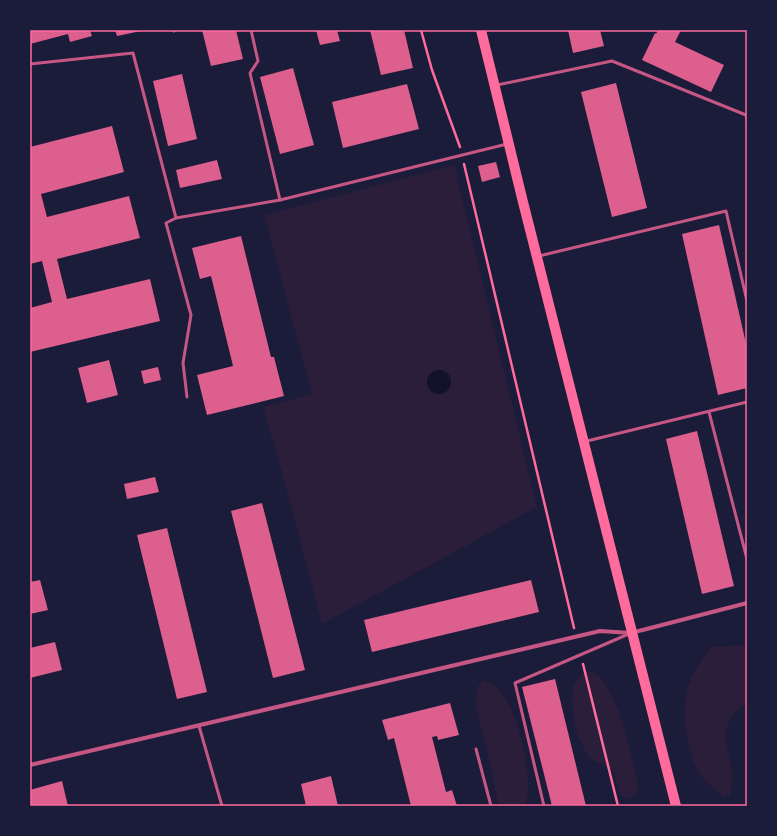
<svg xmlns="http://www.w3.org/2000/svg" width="777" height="836" viewBox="0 0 777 836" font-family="Inter,sans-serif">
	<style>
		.green { fill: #2a1e3b }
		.water { fill: #12122b }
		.building { fill: #dd5f8e }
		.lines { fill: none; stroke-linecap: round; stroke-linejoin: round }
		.path { stroke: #ff6b9d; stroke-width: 2.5 }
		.service { stroke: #c65784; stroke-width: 3 }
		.minor { stroke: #c65784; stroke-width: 4 }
		.primary { stroke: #ff6b9d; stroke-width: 10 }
		.neatline { fill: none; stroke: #ff6b9d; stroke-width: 1.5 }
	</style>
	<rect width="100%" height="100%" fill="#1b1b3a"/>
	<!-- green -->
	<g class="green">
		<path d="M454 165 537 507 322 624 286 487 263 407 312 394 264 215Z"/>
		<path d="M736 645 747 647V702L731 717 726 730V743L733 776 730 795 724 797C717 791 709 785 703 778 694 767 691 755 688 741 679 704 687 676 711 647Z"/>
		<path d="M587 671C617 673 632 761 638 785L637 794 626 800 619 792 613 770C606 766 594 762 589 756 577 742 568 702 574 685 576 680 583 675 587 671Z"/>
		<path d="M485 680C492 683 500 689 504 696 519 717 535 781 525 806H499L498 804 487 751 475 703 478 687 482 681Z"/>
	</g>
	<!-- water -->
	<circle class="water" cx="439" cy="382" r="12"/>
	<!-- building -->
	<g class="building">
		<path d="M30 30H90L92 36 70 42 68 34 30 44Z"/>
		<path d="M115 30H141V31L117 36Z"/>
		<path d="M202 30H236L243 59 211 66Z"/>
		<path d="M316 30H337L340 41 320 45Z"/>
		<path d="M370 30H404L413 68 381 75Z"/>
		<path d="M568 30H600L604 46 573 53Z"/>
		<path d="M658 30H681L675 42 724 65 711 92 642 60 655 33 656 34Z"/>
		<path d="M293 68 314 145 280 154 260 77Z"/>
		<path d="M182 74 197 139 168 146 153 81Z"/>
		<path d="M616 83 647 208 612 217 581 92Z"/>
		<path d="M407 84 419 129 343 148 332 102Z"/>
		<path d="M112 126 124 172 41 194 47 217 129 196 140 238 57 259 67 299 150 279 160 321 30 352V308L52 302 42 261 30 264 31 218 30 147Z"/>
		<path d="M217 160 222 179 180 188 176 170Z"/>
		<path d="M496 162 500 177 482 182 478 166Z"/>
		<path d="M719 225 747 348V388L718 395 682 234Z"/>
		<path d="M241 236 271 357H274L284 396 207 415 197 375 233 366 211 276 200 279 192 248Z"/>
		<path d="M109 360 118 395 87 403 78 368Z"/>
		<path d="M158 367 161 380 144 384 141 371Z"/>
		<path d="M697 431 734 586 702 594 666 439Z"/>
		<path d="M155 477 159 492 127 499 124 484Z"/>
		<path d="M262 503 305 670 273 678 231 511Z"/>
		<path d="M167 528 207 692 177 699 137 535Z"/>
		<path d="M40 580 48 610 30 614V582Z"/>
		<path d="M531 580 539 612 372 652 364 620Z"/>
		<path d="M55 642 62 670 30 678V648Z"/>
		<path d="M555 679 586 806H552L522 687Z"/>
		<path d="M450 703 459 735 438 740 437 736 432 737 446 792 452 790 457 806H411L394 738 388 740 382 720Z"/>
		<path d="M331 776 338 806H306L301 784Z"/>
		<path d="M62 781 68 806H30V790Z"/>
	</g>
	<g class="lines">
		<!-- path -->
		<g class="path">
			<path d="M421 30 432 70 460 147"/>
			<path d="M464 164 574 628"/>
			<path d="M583 664 618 806"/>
		</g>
		<!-- service -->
		<g class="service">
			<path d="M173 30 174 31"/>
			<path d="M251 30 258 61 250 73 280 200 507 144"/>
			<path d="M30 64 133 53 176 218"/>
			<path d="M497 85 612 61 746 115 747 120"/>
			<path d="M539 256 726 211 747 301"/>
			<path d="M187 397 183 363 191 315 166 223 176 218 280 200"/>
			<path d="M709 412 747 559"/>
			<path d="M587 441 747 402"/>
			<path d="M199 726 222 806"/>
			<path d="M476 749 491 806"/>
			<path d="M544 806 515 683 631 633"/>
		</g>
		<!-- minor -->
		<path class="minor" d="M30 765 600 631 631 633 747 603"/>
		<!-- primary -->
		<path class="primary" d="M481 30 523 202 676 806"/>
	</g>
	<!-- border -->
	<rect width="777" height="836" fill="none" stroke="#1b1b3a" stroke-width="62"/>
	<rect x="31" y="31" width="715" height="774" class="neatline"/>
</svg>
